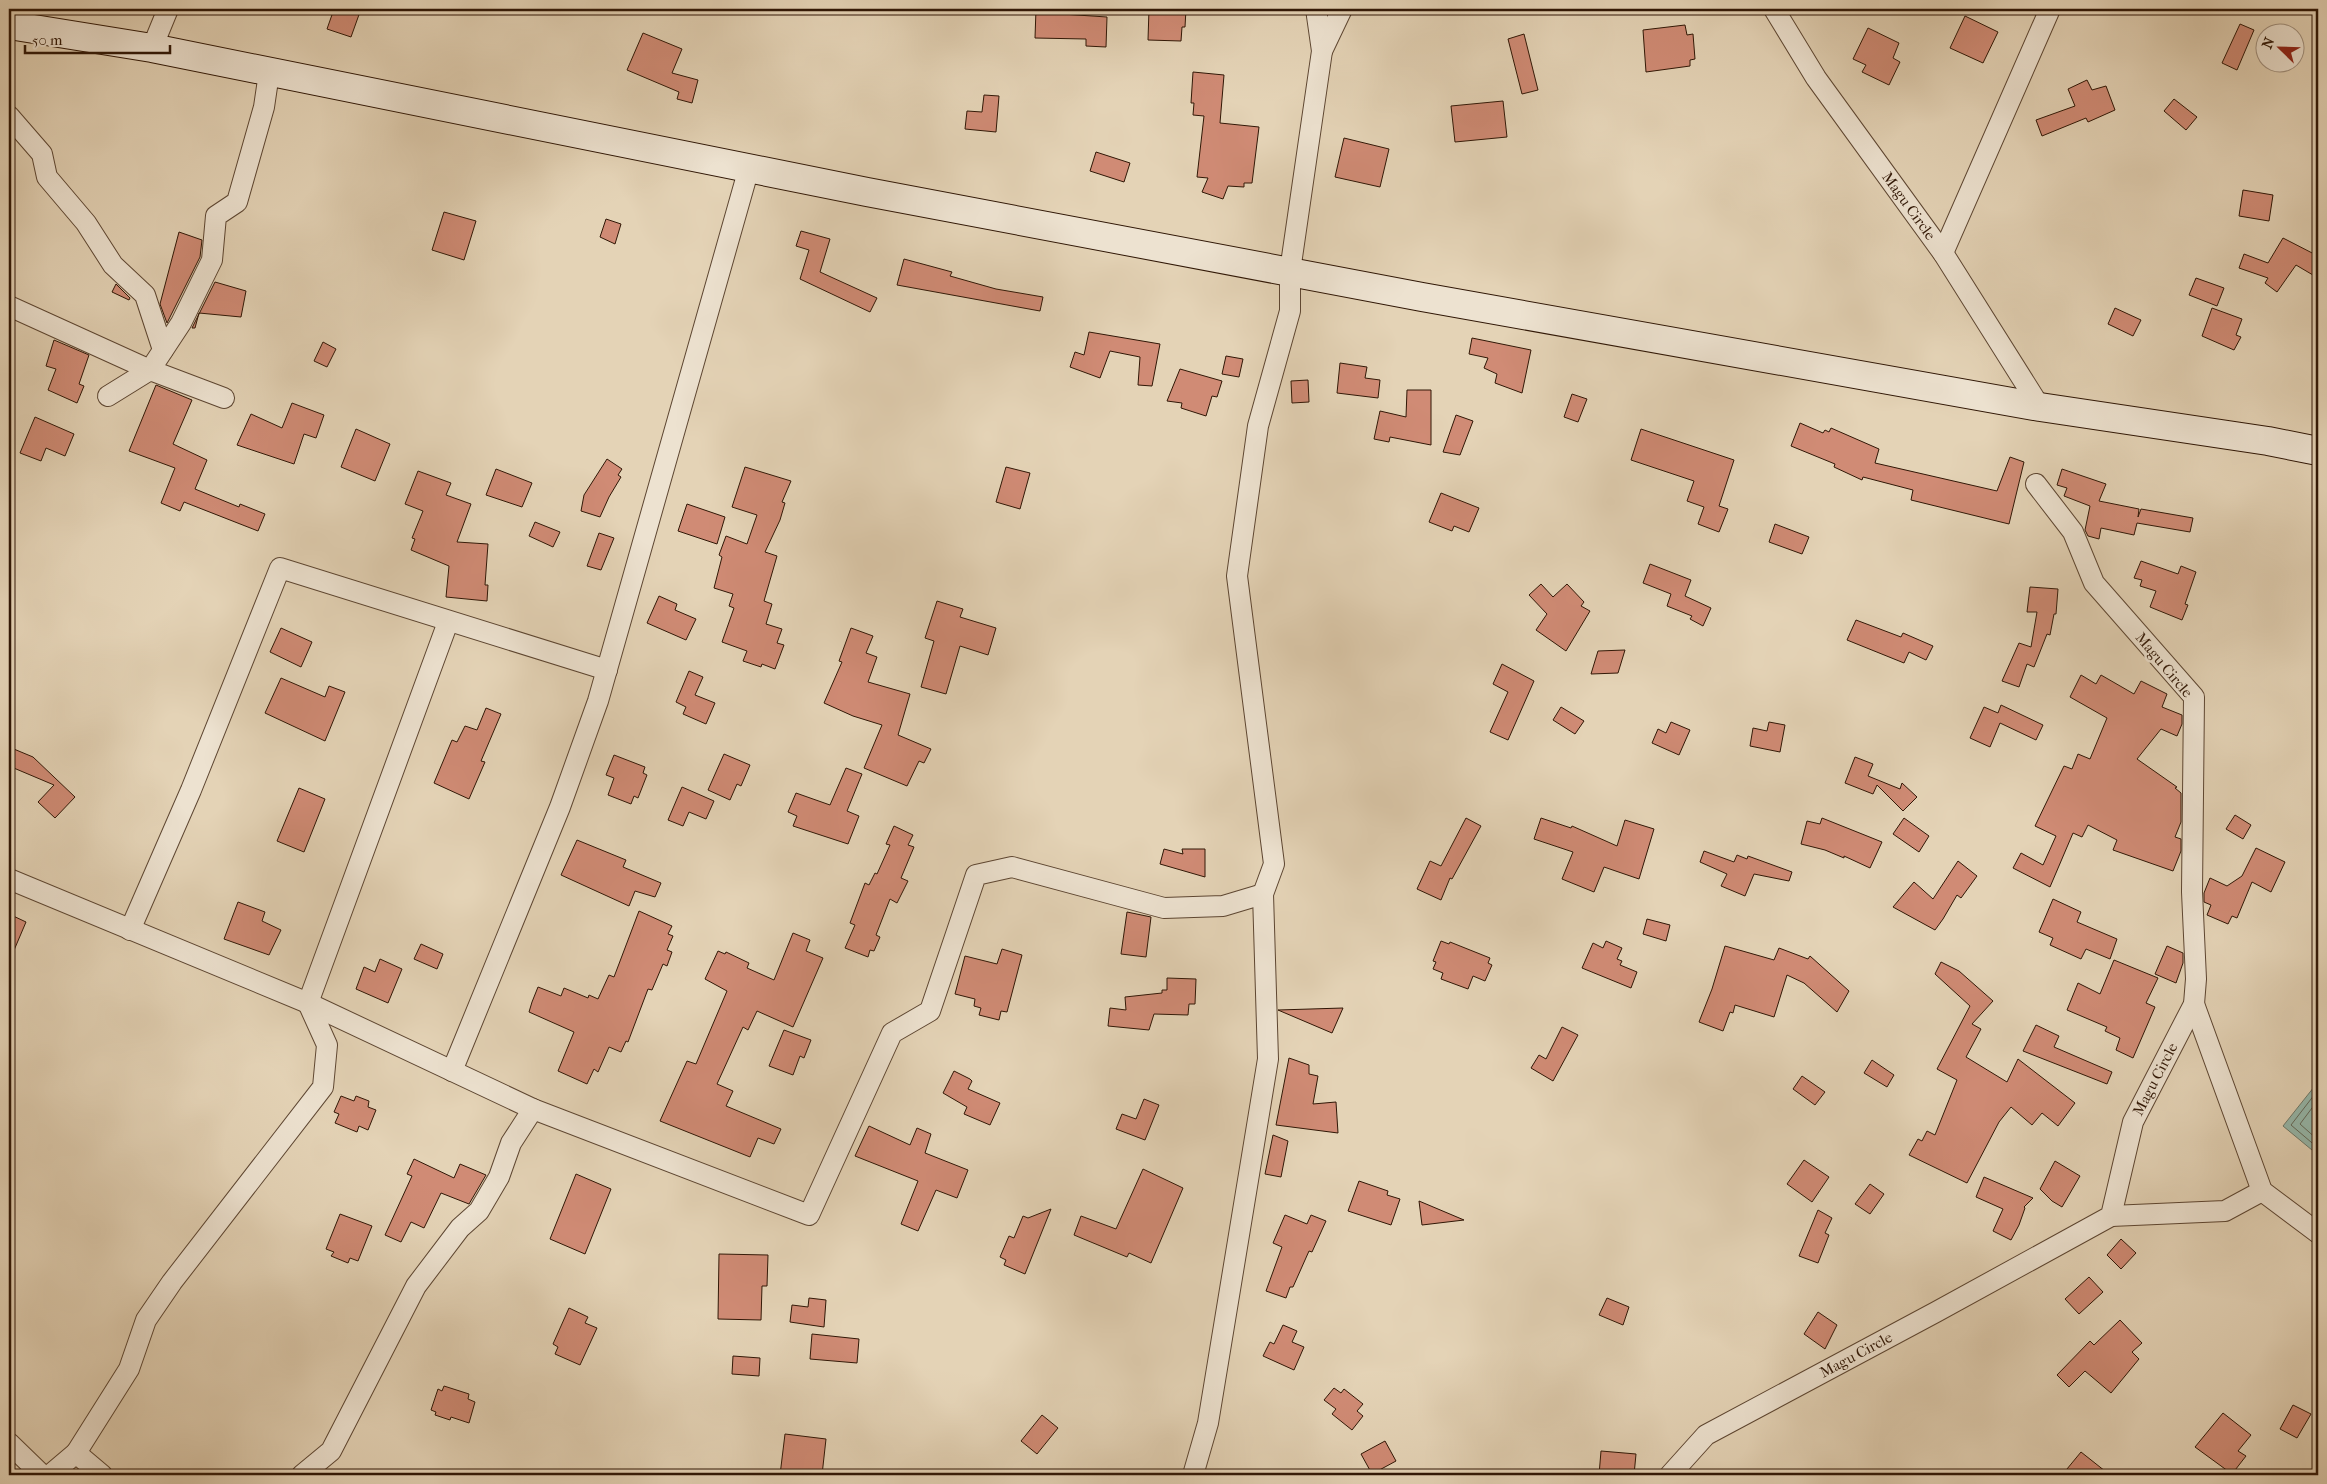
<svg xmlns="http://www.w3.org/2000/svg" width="2327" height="1484" viewBox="0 0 2327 1484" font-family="'IM FELL French Canon',serif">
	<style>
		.water { fill: #96b8ab; stroke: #6d7869 }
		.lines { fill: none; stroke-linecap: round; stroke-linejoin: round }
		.shore { stroke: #636858; stroke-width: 1 }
		.building { fill: #d08b75; stroke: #301706 }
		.street-casing { stroke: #5d4632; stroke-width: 22 }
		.secondary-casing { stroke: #301706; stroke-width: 30 }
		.street { stroke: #ede2d0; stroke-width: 20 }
		.secondary { stroke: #ede2d0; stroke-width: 28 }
		.labels { text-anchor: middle; stroke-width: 5; stroke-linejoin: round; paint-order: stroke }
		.street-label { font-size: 15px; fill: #301706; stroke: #ede2d0 }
	</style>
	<rect width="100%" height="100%" fill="#e4d3b6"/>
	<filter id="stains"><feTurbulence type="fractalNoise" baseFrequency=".004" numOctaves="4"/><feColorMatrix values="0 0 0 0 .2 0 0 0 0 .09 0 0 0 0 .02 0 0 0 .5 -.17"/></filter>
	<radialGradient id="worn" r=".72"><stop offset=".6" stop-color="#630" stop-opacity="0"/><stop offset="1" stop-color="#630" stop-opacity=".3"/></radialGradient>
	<!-- water -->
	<path class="water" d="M2318 1082V1155L2283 1126Z"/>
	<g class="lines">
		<!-- shore -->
		<g class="shore">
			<path d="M2318 1090 2291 1125 2318 1148"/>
			<path d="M2318 1100 2300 1124 2318 1140"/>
		</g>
	</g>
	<!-- building -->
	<g class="building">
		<path d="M334 9H361L351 37 327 29Z"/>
		<path d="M1036 9H1062V14L1107 17 1106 47 1086 46V39L1035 38Z"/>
		<path d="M1149 9H1186L1185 27H1182L1181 41 1148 40Z"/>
		<path d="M1965 16 1998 32 1983 63 1950 48Z"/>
		<path d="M2240 24 2254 30 2237 70 2222 63Z"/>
		<path d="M1685 25 1687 35 1693 34 1695 59 1690 60V66L1646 72 1643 30Z"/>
		<path d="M1868 28 1899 43 1893 58 1900 62 1889 85 1862 72 1866 65 1853 59Z"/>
		<path d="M643 33 682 49 672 73 698 80 692 103 677 99 679 92 627 70Z"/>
		<path d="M1524 34 1538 90 1522 94 1508 39Z"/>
		<path d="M1193 72 1224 75 1220 123 1259 127 1252 183H1244V187L1228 186 1223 199 1202 192 1208 178 1197 177 1204 116 1193 115 1194 103H1191Z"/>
		<path d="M2087 80 2092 90 2106 86 2115 110 2088 122 2086 118 2042 136 2036 120 2075 106 2068 89Z"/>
		<path d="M984 95 999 96 996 132 965 129 967 111 982 112Z"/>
		<path d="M2174 99 2197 117 2186 130 2164 111Z"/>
		<path d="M1503 101 1507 137 1455 142 1451 106Z"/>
		<path d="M1344 138 1389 149 1380 187 1335 177Z"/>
		<path d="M1096 152 1130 163 1124 182 1090 171Z"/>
		<path d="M2243 190 2273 195 2269 221 2239 216Z"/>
		<path d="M444 212 476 221 464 260 432 250Z"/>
		<path d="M606 219 621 224 615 244 600 237Z"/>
		<path d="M801 231 830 239 820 272 877 298 870 312 800 279 809 250 796 246Z"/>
		<path d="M179 232 202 240 200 257 167 323 160 304Z"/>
		<path d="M2283 238 2318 256V278L2296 265 2277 292 2265 283 2268 278 2239 268 2244 254 2268 263Z"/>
		<path d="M904 259 952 272 950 276 996 289 1043 297 1040 311 897 285Z"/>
		<path d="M2196 278 2224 288 2217 306 2189 295Z"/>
		<path d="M215 282 246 291 241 317 199 313 195 328H192Z"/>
		<path d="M116 284 130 298 129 300 112 292Z"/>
		<path d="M2115 308 2141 320 2133 336 2108 324Z"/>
		<path d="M2212 308 2242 319 2236 335 2241 337 2234 350 2202 336Z"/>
		<path d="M1089 332 1160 344 1152 386 1138 385 1140 357 1110 351 1100 378 1070 367 1075 352 1084 355Z"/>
		<path d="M1472 338 1531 350 1522 393 1495 383 1497 374 1484 368 1488 358 1469 354Z"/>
		<path d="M54 340 89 355 79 384 84 386 77 403 48 390 56 369 46 366Z"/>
		<path d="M323 342 336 349 327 367 314 361Z"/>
		<path d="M1226 356 1243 359 1239 377 1222 374Z"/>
		<path d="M1340 363 1367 367 1365 378 1380 380 1378 398 1337 393Z"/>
		<path d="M1180 369 1222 381 1217 397 1212 396 1206 416 1181 408 1182 403 1167 401Z"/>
		<path d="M1308 380 1309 402 1292 403 1291 381Z"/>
		<path d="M156 385 192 400 173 444 207 460 195 489 239 507 240 504 265 514 258 531 184 502 180 511 161 503 175 468 129 451Z"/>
		<path d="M1407 390H1431V445L1390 437 1389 442 1374 439 1380 411 1406 417Z"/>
		<path d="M1572 394 1587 399 1578 422 1564 417Z"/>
		<path d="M292 403 324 415 316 438 304 434 294 464 237 445 251 414 282 428Z"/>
		<path d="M1456 415 1473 421 1460 455 1443 452Z"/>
		<path d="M35 417 74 434 65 456 46 448 41 461 20 453Z"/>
		<path d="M1800 423 1823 433 1825 430 1829 432 1831 428 1879 449 1875 463 1997 491 2010 457 2024 462 2009 524 1911 500 1913 490 1863 477 1862 480 1834 467 1835 464 1791 446Z"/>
		<path d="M356 429 390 444 375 481 341 467Z"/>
		<path d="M1641 429 1734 460 1719 506 1728 509 1719 532 1698 524 1704 507 1687 501 1694 481 1631 460Z"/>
		<path d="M607 459 622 469 618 475 621 477 609 497 600 517 581 511 584 495Z"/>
		<path d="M745 467 791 481 782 502 785 503 780 520 765 552 777 556 764 601 772 604 766 624 782 629 777 643 784 645 775 669 762 664 761 667 743 661 747 651 722 642 734 608 729 606 733 594 714 588 722 557 719 555 726 536 747 544 757 515 732 507Z"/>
		<path d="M1006 467 1030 473 1020 509 996 502Z"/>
		<path d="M496 469 532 483 522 507 486 495Z"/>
		<path d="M2062 469 2106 484 2099 501 2139 509 2138 517 2141 509 2193 518 2190 532 2137 523 2134 535 2101 528 2099 539 2088 536 2085 530 2090 506 2064 496 2067 488 2057 485Z"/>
		<path d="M418 471 451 483 446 495 471 504 457 542 488 544 485 585H488L487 601 446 597 449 566 411 550 415 539 412 538 423 511 405 504Z"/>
		<path d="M1441 493 1479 508 1469 532 1454 526 1452 531 1429 522Z"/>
		<path d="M687 504 725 517 717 544 678 531Z"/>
		<path d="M535 522 560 532 553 547 529 536Z"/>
		<path d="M1775 524 1809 537 1802 554 1769 542Z"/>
		<path d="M599 533 614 538 601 570 587 566Z"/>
		<path d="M2141 561 2178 574 2181 566 2196 572 2185 604 2188 605 2182 620 2150 607 2156 591 2140 586 2142 580 2134 578Z"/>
		<path d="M1650 564 1691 580 1685 596 1711 608 1703 626 1690 619 1692 616 1667 606 1671 594 1643 583Z"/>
		<path d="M1541 584 1553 597 1567 584 1584 602 1581 606 1590 611 1566 651 1536 630 1547 614 1529 595Z"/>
		<path d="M2030 587 2058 589 2056 614H2054L2050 635 2047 634 2034 667 2027 664 2019 687 2002 681 2019 643 2031 647 2037 612H2027Z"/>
		<path d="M659 596 677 604 675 610 696 619 686 640 647 623Z"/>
		<path d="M937 601 963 609 960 617 996 628 988 655 960 646 946 694 921 687 934 641 925 638Z"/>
		<path d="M1856 620 1901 637 1903 633 1933 646 1926 660 1909 652 1904 663 1847 640Z"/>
		<path d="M281 628 312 642 301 667 270 652Z"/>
		<path d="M851 628 873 636 866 653 877 657 868 682 910 694 898 735 931 749 924 763 919 761 907 786 864 768 882 725 853 716 824 703 842 662 839 661Z"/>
		<path d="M1625 650 1618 673 1591 674 1598 651Z"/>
		<path d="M1502 664 1534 681 1508 740 1490 732 1508 692 1493 684Z"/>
		<path d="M689 671 703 677 695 695 715 703 706 724 683 714 686 707 676 702Z"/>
		<path d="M2081 675 2096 684 2101 675 2134 694 2141 681 2167 694 2162 707 2182 715V724L2177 736 2161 729 2137 759 2177 787 2175 788 2181 793V822L2175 837 2181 839V851L2173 871 2113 850 2117 840 2088 825 2082 837 2073 833 2050 887 2013 868 2021 853 2043 865 2056 836 2035 826 2064 766 2072 769 2078 754 2090 759 2107 718 2070 697Z"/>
		<path d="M281 678 325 697 329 686 345 692 325 741 265 713Z"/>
		<path d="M2001 705 2043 725 2036 740 2000 723 1990 747 1970 738 1984 707 1998 713Z"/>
		<path d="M1561 707 1584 721 1575 734 1553 720Z"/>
		<path d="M486 708 501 714 481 761 485 762 469 799 434 783 452 740 457 742 465 726 477 730Z"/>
		<path d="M1671 722 1690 730 1679 755 1652 743 1658 729 1666 733Z"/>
		<path d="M1769 722 1785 725 1780 752 1750 746 1753 728 1767 731Z"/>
		<path d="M9 747 33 757 75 797 55 818 38 802 54 785 9 766Z"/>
		<path d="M724 754 750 765 741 786 737 784 730 800 708 790Z"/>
		<path d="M614 755 645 767 643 773 647 775 638 798 634 796 631 804 608 795 614 778 606 775Z"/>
		<path d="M1855 757 1873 764 1868 776 1900 789 1902 783 1917 797 1903 811 1877 785 1873 794 1845 783Z"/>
		<path d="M846 768 862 774 847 811 859 816 848 844 793 826 797 816 788 812 796 793 830 805Z"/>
		<path d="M682 787 714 801 706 819 689 812 683 826 668 820Z"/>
		<path d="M299 788 325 799 304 852 277 841Z"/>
		<path d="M2235 815 2251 825 2243 839 2226 829Z"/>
		<path d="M1466 818 1481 826 1452 879 1450 878 1441 900 1417 889 1430 861 1441 866Z"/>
		<path d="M1541 818 1571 828 1572 826 1617 846 1625 820 1654 829 1639 879 1604 867 1594 892 1562 879 1573 852 1534 839Z"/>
		<path d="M1822 818 1882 842 1870 868 1844 856V858L1825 850 1801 844 1807 821 1820 824Z"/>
		<path d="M1904 818 1929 836 1919 852 1893 834Z"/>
		<path d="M894 826 913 835 908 845 914 847 901 878 908 881 897 903 890 899 876 935 880 937 874 951 870 950 868 957 845 948 855 925 850 923 865 883 869 885 875 873 877 874 890 845 886 844Z"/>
		<path d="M577 840 626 860 623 867 661 883 655 897 635 891 629 906 561 875Z"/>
		<path d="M2256 848 2285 862 2271 892 2252 882 2237 918 2232 916 2228 924 2207 915 2211 905 2204 902V893L2210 878 2227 886 2242 876Z"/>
		<path d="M1164 849 1183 854 1182 849H1205V877L1160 864Z"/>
		<path d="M1704 851 1734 862 1737 855 1747 859 1748 856 1792 872 1789 881 1754 874 1745 896 1721 886 1727 874 1700 862Z"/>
		<path d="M1958 861 1977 876 1961 898 1957 895 1943 919 1935 930 1893 907 1914 882 1933 899Z"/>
		<path d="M2053 899 2081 912 2077 922 2117 939 2110 959 2086 949 2081 959 2050 945 2053 938 2039 932Z"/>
		<path d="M238 902 265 912 262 921 281 930 269 955 224 939Z"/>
		<path d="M639 911 672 926 668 934 673 936 667 950 672 952 667 966 663 964 652 990 648 989 628 1042 626 1041 621 1052 609 1047 598 1072 594 1069 587 1084 558 1071 574 1032 529 1012 532 1002 538 987 561 996 564 988 588 998 589 995 598 999 609 975 614 977Z"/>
		<path d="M1127 912 1151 917 1146 957 1121 954Z"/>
		<path d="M9 914 26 922 9 962Z"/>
		<path d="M1647 919 1670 925 1666 941 1643 934Z"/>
		<path d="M793 933 810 940 806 951 823 958 793 1027 757 1011 748 1030 743 1027 717 1084 733 1091 726 1106 781 1129 774 1144 758 1138 750 1157 660 1121 687 1061 696 1064 727 991 705 979 718 951 725 954 726 952 749 963 747 968 774 980Z"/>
		<path d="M1441 941 1449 944 1450 942 1490 958 1488 963 1492 965 1485 981 1473 976 1468 989 1441 979 1443 973 1433 969 1436 962 1433 961Z"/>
		<path d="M1606 941 1622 948 1617 959 1622 961 1620 965 1637 972 1631 988 1582 968 1593 943 1603 948Z"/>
		<path d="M421 944 443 954 437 969 414 959Z"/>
		<path d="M1725 946 1774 960 1779 948 1808 959 1810 956 1849 991 1837 1012 1804 983 1787 975 1774 1017 1735 1005 1733 1013 1730 1012 1723 1031 1699 1022 1712 989Z"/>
		<path d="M2167 946 2183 953V963L2176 983 2155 974Z"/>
		<path d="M1002 949 1022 955 1007 1012 1001 1011 999 1020 979 1015 981 1008 974 1006 975 999 955 994 965 956 997 964Z"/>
		<path d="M380 959 402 969 388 1003 356 989 364 967 375 972Z"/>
		<path d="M2114 960 2158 978 2146 1003 2155 1007 2133 1058 2116 1050 2120 1038 2105 1031 2107 1027 2067 1010 2078 983 2100 994Z"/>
		<path d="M1941 962 1959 971 1993 1001 1972 1024 1981 1029 1966 1057 2007 1082 2018 1059 2075 1103 2058 1126 2042 1113 2032 1125 2011 1107 1999 1122 1967 1183 1909 1155 1918 1139 1922 1141 1927 1131 1935 1135 1957 1080 1937 1069 1970 1006 1935 974Z"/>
		<path d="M1167 978 1196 979 1195 1004H1189L1188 1015 1154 1014 1149 1030 1108 1026 1110 1008 1126 1010 1125 997 1162 993V990H1167Z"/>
		<path d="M1343 1008 1332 1033 1278 1010Z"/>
		<path d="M2036 1025 2059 1036 2054 1047 2112 1072 2107 1084 2023 1051Z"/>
		<path d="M1562 1027 1578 1035 1553 1081 1531 1068 1539 1055 1546 1059Z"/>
		<path d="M784 1030 811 1040 804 1058 800 1056 793 1075 769 1066Z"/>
		<path d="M1289 1058 1309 1065V1074L1318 1076 1313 1104 1336 1102 1338 1133 1276 1125Z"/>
		<path d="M1872 1060 1894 1075 1887 1087 1864 1073Z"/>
		<path d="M954 1071 970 1079 972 1081 968 1089 1000 1103 990 1125 964 1114 967 1107 943 1093Z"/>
		<path d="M1802 1076 1825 1092 1815 1105 1793 1089Z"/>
		<path d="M341 1096 354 1101 356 1096 369 1101 368 1107 376 1110 368 1130 359 1126 357 1132 335 1123 339 1114 334 1112Z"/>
		<path d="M1144 1099 1159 1105 1145 1140 1116 1129 1122 1114 1136 1119Z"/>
		<path d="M869 1126 910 1145 917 1128 931 1134 925 1153 968 1170 957 1198 936 1190 918 1231 901 1224 918 1181 855 1156Z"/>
		<path d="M1273 1135 1288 1141 1281 1177 1265 1174Z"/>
		<path d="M414 1159 454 1178 460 1164 486 1175 469 1204 441 1193 424 1228 411 1222 401 1242 385 1235 412 1176 407 1174Z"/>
		<path d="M1804 1160 1829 1177 1812 1202 1787 1184Z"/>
		<path d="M2055 1161 2080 1176 2062 1207 2052 1201 2040 1189Z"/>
		<path d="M1143 1169 1183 1188 1151 1263 1129 1253 1127 1257 1074 1235 1081 1216 1116 1229Z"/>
		<path d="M576 1174 611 1189 585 1254 550 1239Z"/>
		<path d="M1984 1177 2033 1198 2024 1207 2025 1208 2019 1225 2011 1240 1993 1231 2003 1209 1976 1197Z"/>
		<path d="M1359 1181 1388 1191 1387 1195 1400 1199 1391 1225 1348 1211Z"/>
		<path d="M1870 1184 1884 1194 1870 1214 1855 1204Z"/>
		<path d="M1419 1201 1464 1220 1422 1225Z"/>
		<path d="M1051 1209 1025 1274 1004 1265 1006 1260 1000 1257 1009 1236 1014 1238 1023 1216 1028 1218Z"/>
		<path d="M1818 1210 1832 1218 1825 1233 1829 1235 1818 1263 1799 1256Z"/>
		<path d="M340 1214 372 1226 358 1261 350 1258 348 1263 331 1256 334 1252 326 1249Z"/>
		<path d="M1285 1215 1307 1224 1311 1215 1326 1221 1312 1252 1309 1251 1293 1287H1290L1286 1298 1266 1291 1282 1247 1273 1243Z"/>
		<path d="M2121 1239 2136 1253 2121 1269 2107 1255Z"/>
		<path d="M719 1254 768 1255 767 1286H762L761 1320 718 1319Z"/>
		<path d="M2089 1277 2103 1292 2079 1314 2065 1299Z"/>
		<path d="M809 1298 826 1300 824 1327 790 1322 792 1305 808 1307Z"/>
		<path d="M1607 1298 1629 1307 1623 1325 1599 1315Z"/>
		<path d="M569 1308 588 1317 585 1323 597 1328 580 1365 555 1354 558 1347 553 1344Z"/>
		<path d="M1818 1312 1837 1325 1825 1349 1804 1334Z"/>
		<path d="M2120 1320 2142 1343 2132 1352 2139 1359 2111 1393 2085 1371 2069 1387 2057 1375 2090 1341 2094 1345Z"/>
		<path d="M1283 1325 1297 1331 1292 1342 1304 1347 1294 1370 1263 1356 1270 1342 1274 1344Z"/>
		<path d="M812 1334 859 1339 857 1363 810 1359Z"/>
		<path d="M733 1356 760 1358 759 1376 732 1374Z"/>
		<path d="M444 1386 469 1394 468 1399 475 1402 469 1423 451 1417 450 1420 435 1415 436 1412 431 1410 438 1389 442 1391Z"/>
		<path d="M1334 1388 1341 1393 1344 1389 1363 1404 1357 1411 1363 1416 1352 1430 1332 1414 1336 1409 1324 1400Z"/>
		<path d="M2293 1405 2311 1414 2297 1438 2280 1429Z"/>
		<path d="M2223 1413 2251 1435 2238 1451 2246 1456 2232 1474 2195 1447Z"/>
		<path d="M1042 1415 1058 1428 1037 1454 1021 1441Z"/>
		<path d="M785 1434 826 1439 822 1475H780Z"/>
		<path d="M1385 1441 1396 1461 1372 1474 1361 1454Z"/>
		<path d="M1601 1451 1636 1454 1634 1475H1599Z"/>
		<path d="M2081 1452 2110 1475H2062Z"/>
	</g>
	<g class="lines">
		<!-- street casing -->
		<g class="street-casing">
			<g id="street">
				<path id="s1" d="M1774 9 1816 78 1943 253 2040 407"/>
				<path d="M152 48 168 9"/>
				<path d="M1322 51 1342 9"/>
				<path d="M9 116 42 154 47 177 86 223 113 265 145 295 163 350"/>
				<path d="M1943 253 2050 9"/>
				<path d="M9 306 150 370 181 323 212 260 216 216 237 202 264 107 269 73"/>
				<path d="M108 396 150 370 224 398"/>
				<path d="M9 879 308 1003 533 1109 809 1215 892 1033 930 1011 976 875 1012 867 1164 908 1223 906 1263 894"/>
				<path d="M130 930 191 790 280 568 607 670"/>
				<path d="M2194 1004 2262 1191 2318 1233"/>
				<path d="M452 1071 560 807 598 701 749 168"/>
				<path d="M2111 1216 2225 1211 2262 1191"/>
				<path d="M9 1443 42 1475"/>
				<path d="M76 1453 129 1369 146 1320 172 1282 323 1087 327 1045 308 1003 448 622"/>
				<path d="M50 1475 76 1453 102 1475"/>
				<path d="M302 1475 331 1451 416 1286 460 1228 479 1211 499 1177 511 1143 533 1109"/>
				<path d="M1193 1475 1208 1423 1268 1059 1263 894 1274 864 1237 576 1258 426 1290 311V271L1322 51 1316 9"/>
				<path id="s2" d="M1670 1475 1706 1435 1936 1312 2111 1216 2133 1122 2194 1004 2196 979 2192 892 2194 697 2094 583 2073 532 2036 484"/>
			</g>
		</g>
		<!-- secondary casing -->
		<g class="secondary-casing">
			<path id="secondary" d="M9 25 152 48 867 192 1422 297 2040 407 2268 441 2318 451"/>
		</g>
		<!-- street -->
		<use href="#street" class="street"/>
		<!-- secondary -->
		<use href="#secondary" class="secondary"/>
	</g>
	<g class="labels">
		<!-- street labels -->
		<g class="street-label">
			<text dy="5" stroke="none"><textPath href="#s1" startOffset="239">Magu Circle</textPath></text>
			<text transform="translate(2164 665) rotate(50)" y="5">Magu Circle</text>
			<text dy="5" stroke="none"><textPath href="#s2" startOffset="659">Magu Circle</textPath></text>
			<text dy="5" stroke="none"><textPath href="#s2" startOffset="224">Magu Circle</textPath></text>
		</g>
	</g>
	<!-- margin -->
	<rect width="2327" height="1484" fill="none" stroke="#e4d3b6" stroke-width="30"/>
	<rect x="10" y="10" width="2307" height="1464" fill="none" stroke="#301706" stroke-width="2.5"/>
	<rect x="15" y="15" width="2297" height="1454" fill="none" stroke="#301706"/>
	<!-- north arrow -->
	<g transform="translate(2280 48) rotate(293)"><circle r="24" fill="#ede2d0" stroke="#a1917f"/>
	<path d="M0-4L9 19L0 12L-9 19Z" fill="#8f2418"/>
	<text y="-8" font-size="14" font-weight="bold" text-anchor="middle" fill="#301706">N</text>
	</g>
	<!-- scale -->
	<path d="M25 45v8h145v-8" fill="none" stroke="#301706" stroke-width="2.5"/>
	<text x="32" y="45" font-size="15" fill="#301706" stroke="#ede2d0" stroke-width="4" paint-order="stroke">50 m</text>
	<rect width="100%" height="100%" filter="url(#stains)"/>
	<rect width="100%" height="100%" fill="url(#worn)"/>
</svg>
